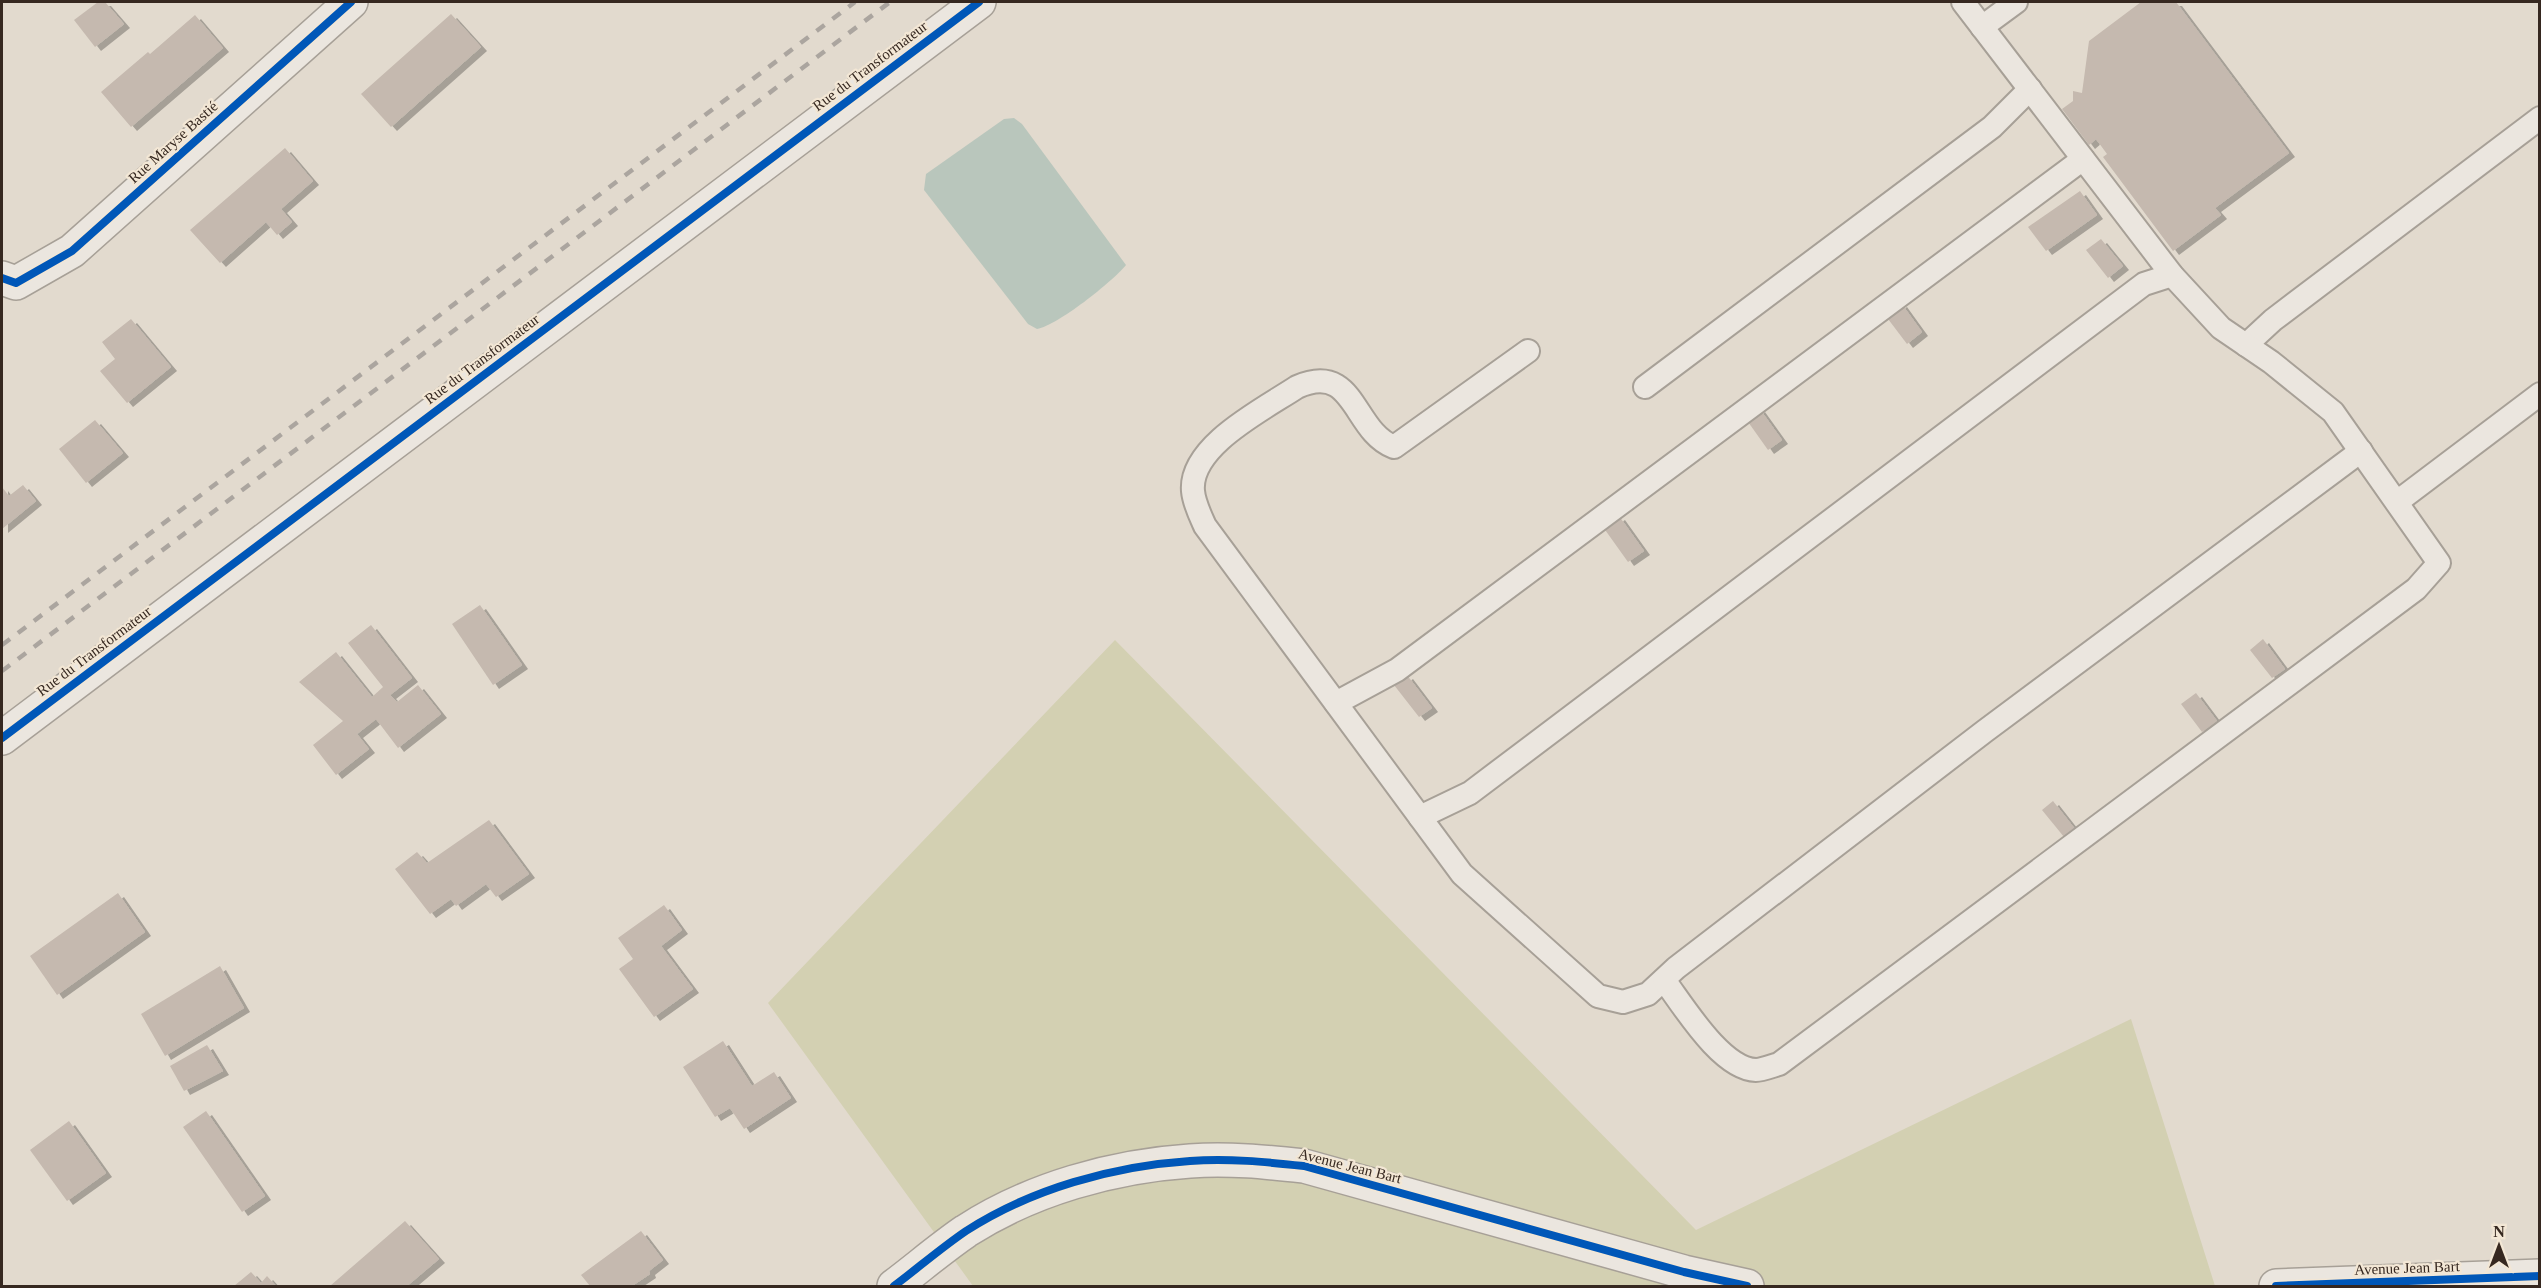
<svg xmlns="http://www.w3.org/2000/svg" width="2541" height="1288" viewBox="0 0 2541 1288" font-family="'Times New Roman',serif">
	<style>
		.green { fill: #d3d0b2 }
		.water { fill: #b9c6bc }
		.building { fill: #c5b9af; filter: url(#shadow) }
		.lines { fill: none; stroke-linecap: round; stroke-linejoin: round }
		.service-casing { stroke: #a7a097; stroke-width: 26 }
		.minor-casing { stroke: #a7a097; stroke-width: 36 }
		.tertiary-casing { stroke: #a7a097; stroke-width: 36 }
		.service { stroke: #ebe6df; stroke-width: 22 }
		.minor { stroke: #ebe6df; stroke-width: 33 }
		.tertiary { stroke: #ebe6df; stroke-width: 33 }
		.rail { stroke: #aba59f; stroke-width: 4.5; stroke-dasharray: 10 10; stroke-linecap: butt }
		.cycleway-casing { stroke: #f3e7d5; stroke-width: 11 }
		.cycleway { stroke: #0057b8; stroke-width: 8 }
		.labels { text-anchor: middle; stroke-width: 4.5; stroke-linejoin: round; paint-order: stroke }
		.street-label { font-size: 15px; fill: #362820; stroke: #f3e7d5 }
	</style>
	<defs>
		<filter id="shadow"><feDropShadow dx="6" dy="4" stdDeviation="0" flood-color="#0004"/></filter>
	</defs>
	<rect width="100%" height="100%" fill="#e2dace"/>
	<!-- green -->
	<path class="green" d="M1115 640 1696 1230 2131 1019 2215 1286H973L768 1003Z"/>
	<!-- water -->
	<path class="water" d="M1014 118 1022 124 1126 265C1112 282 1058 325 1037 329L1028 324 924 190 926 174 1004 119Z"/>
	<!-- building -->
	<g class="building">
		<path d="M98 2H105L124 24 95 47 74 20Z"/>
		<path d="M2141 2H2176L2289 153 2215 208 2221 215 2173 251 2103 157 2107 154 2096 139 2089 145 2062 109 2073 101V91L2082 93 2089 41Z"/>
		<path d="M451 14 481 47 391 127 361 94Z"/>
		<path d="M195 15 223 48 131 127 101 92 148 52 150 54Z"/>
		<path d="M285 148 313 181 281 209 292 222 277 235 266 222 220 263 190 230Z"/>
		<path d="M2080 191 2097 215 2046 251 2028 227Z"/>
		<path d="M2101 239 2123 266 2108 278 2086 250Z"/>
		<path d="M1901 303 1922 332 1907 344 1885 315Z"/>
		<path d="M131 319 171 367 127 403 100 371 115 359 102 342Z"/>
		<path d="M1759 408 1782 440 1768 450 1746 419Z"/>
		<path d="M95 420 123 453 86 483 59 449Z"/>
		<path d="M23 485 36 501 2 529V487L9 496Z"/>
		<path d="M1619 516 1644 551 1628 562 1603 527Z"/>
		<path d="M480 605 522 665 493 685 452 624Z"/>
		<path d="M371 625 412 678 390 695 397 702 418 685 441 714 398 748 376 719 357 734 369 749 336 775 313 745 343 721 299 682 336 652 372 697 383 687 348 643Z"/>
		<path d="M2263 639 2285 669 2272 678 2250 650Z"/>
		<path d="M1407 675 1432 708 1419 717 1394 685Z"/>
		<path d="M2196 693 2217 721 2202 732 2181 704Z"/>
		<path d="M2053 801 2075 829 2064 837 2042 810Z"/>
		<path d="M489 820 529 874 496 897 486 884 456 906 451 899 430 914 395 869 417 852 427 863Z"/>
		<path d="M118 893 145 932 57 995 30 956Z"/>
		<path d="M664 905 682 930 661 946 693 989 654 1017 619 969 633 959 618 938Z"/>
		<path d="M220 966 244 1008 165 1056 141 1014Z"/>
		<path d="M723 1041 752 1086 774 1072 791 1098 744 1129 730 1108 715 1117 683 1067Z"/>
		<path d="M207 1045 223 1071 184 1091 170 1066Z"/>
		<path d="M206 1111 265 1196 242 1212 183 1127Z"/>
		<path d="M69 1121 106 1173 67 1201 30 1150Z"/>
		<path d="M405 1221 439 1259 407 1286H330Z"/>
		<path d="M641 1231 663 1260 649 1271 650 1274 632 1286H590L581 1275Z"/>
		<path d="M251 1272 261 1283 267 1276 276 1286H234Z"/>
	</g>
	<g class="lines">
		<!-- service casing -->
		<g class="service-casing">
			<g id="service">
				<path d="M1982 27 2016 2"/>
				<path d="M2246 345 2273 320 2540 118"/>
				<path d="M1528 351 1394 447C1352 431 1356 361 1297 387 1264 409 1189 446 1193 491 1194 503 1200 515 1205 526L1462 874 1598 996 1623 1002 1648 994 1676 968 1985 731 2361 451"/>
				<path d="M1645 387 1992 127 2030 89"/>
				<path d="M2397 502 2540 394"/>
				<path d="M1336 703 1397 670 2083 159"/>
				<path d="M1420 817 1470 793 2144 284 2172 275"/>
				<path d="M1664 980C1683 1005 1721 1069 1756 1070 1762 1070 1772 1066 1779 1064L2416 589 2439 563 2333 412 2271 362 2221 328 2172 275 1963 2"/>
			</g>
		</g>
		<!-- minor casing -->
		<g class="minor-casing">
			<g id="minor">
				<path d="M2 278 16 283 72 251 351 2"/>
				<path d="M2 738 979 2"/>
			</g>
		</g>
		<!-- tertiary casing -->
		<g class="tertiary-casing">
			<g id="tertiary">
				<path d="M894 1286C918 1268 941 1248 966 1231 1031 1189 1113 1166 1190 1161 1228 1158 1266 1162 1304 1166L1684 1272 1747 1286"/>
				<path d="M2276 1286 2540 1276"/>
			</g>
		</g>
		<!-- service -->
		<use href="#service" class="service"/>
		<!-- minor -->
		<use href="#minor" class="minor"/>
		<!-- tertiary -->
		<use href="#tertiary" class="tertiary"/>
		<!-- rail -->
		<g class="rail">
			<path d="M2 645 855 2"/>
			<path d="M2 671 890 2"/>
		</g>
		<!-- cycleway casing -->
		<g class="cycleway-casing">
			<g id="cycleway">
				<path d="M2 278 16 283 72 251 351 2"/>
				<path d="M2 738 979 2"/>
				<path d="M894 1286C918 1268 941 1248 966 1231 1031 1189 1113 1166 1190 1161 1228 1158 1266 1162 1304 1166L1684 1272 1747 1286"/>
				<path d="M2276 1286 2540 1276"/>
			</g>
		</g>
		<!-- cycleway -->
		<use href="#cycleway" class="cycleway"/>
	</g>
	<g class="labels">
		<!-- street labels -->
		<g class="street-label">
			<text transform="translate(870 66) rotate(-37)" y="5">Rue du Transformateur</text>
			<text transform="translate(173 142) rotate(-42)" y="5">Rue Maryse Bastié</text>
			<text transform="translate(482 359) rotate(-37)" y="5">Rue du Transformateur</text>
			<text transform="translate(94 651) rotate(-37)" y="5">Rue du Transformateur</text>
			<text transform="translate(1350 1166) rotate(14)" y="5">Avenue Jean Bart</text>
			<text transform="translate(2407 1268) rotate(-2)" y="5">Avenue Jean Bart</text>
		</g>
	</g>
	<!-- border -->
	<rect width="2541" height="1288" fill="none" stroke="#362820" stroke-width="6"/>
	<!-- north arrow -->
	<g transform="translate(2499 1246)" stroke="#f3e7d5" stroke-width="4.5" paint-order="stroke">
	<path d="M0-4.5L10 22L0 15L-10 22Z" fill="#362820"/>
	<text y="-9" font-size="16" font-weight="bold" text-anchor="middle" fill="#362820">N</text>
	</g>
</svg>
